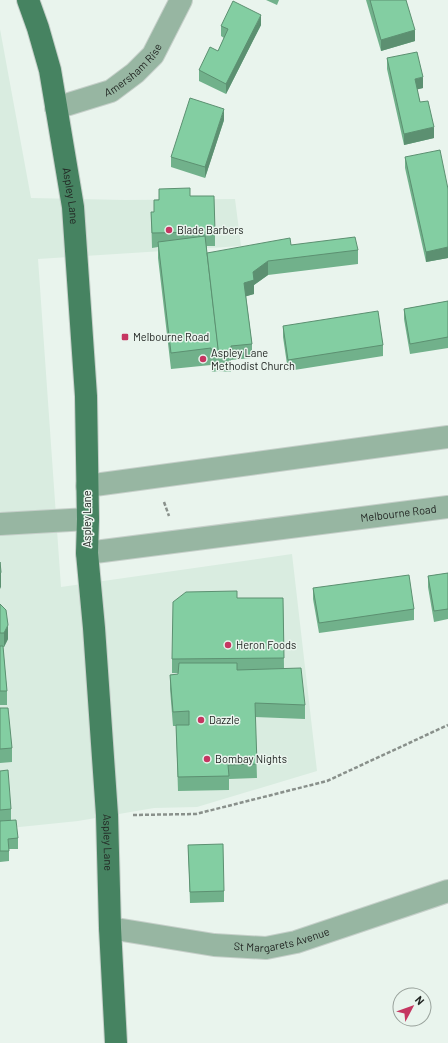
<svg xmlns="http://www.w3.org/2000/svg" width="448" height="1043" viewBox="0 0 448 1043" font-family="Barlow,sans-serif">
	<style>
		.built { fill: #d9ece0 }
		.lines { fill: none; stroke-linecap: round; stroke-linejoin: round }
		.minor-casing { stroke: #c5cfc9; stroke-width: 24 }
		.major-casing { stroke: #c5cfc9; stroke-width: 24 }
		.path { stroke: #89908b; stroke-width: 2.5; stroke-dasharray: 4 2; stroke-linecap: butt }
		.minor { stroke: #97b6a2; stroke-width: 22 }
		.major { stroke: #468361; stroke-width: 22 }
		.wall { fill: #71b18b }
		.shaded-wall { fill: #5c9071 }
		.building { fill: #83cea2; stroke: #5c9071 }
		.poi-dot { fill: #c53661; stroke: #e9f4ed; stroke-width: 1.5 }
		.labels { text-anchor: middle; stroke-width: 3; stroke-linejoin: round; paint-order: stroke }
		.street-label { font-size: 11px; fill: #222623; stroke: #e9f4ed }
		.poi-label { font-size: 11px; fill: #222623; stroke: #e9f4ed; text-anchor: start }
	</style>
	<rect width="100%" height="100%" fill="#e9f4ed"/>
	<!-- built -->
	<path class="built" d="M0 29 31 198 125 200 235 199 241 246 38 259 61 587 292 554 317 771 197 807 154 808 78 821 0 829Z"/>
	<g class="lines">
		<!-- minor casing -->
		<g class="minor-casing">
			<g id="minor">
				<path id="s1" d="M56 108 111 91 135 73 153 55 181 0"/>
				<path d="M87 486 448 437"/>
				<path d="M0 524 88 519"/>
				<path id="s2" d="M87 553 448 507"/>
				<path id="s3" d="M110 928 214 945 266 948 296 942 448 891"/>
			</g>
		</g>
		<!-- major casing -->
		<g class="major-casing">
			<g id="major">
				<path id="s4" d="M28 0 38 28 50 70 73 207 86 396 88 519 87 553 94 628 107 815 110 928 116 1043"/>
			</g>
		</g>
		<!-- path -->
		<g class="path">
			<path d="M164 502 169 516"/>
			<path d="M133 815 196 814 327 781 448 725"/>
		</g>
		<!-- minor -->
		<use href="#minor" class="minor"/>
		<!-- major -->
		<use href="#major" class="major"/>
	</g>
	<!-- wall -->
	<g class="wall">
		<path d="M266 0H279L277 5Z"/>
		<path d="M366 0H406L415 41 381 51Z"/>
		<path d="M261 25 226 94 199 81V70L218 51 224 38 221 36V26Z"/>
		<path d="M387 58 423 88 417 89 420 102 434 138 404 145 387 69Z"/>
		<path d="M224 120 205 178 171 167V157Z"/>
		<path d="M405 157 448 189V258L426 262 405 168Z"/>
		<path d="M190 196 215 232V246H207V253L291 245 358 250V264L268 275 254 285V294L246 296 252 344V358L231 360V372L219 371 212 372 211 365 171 369 158 258V247L152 248 151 212H154V200Z"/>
		<path d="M448 301V348L410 354 404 319V309Z"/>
		<path d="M283 326 383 345V356L288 371 283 337Z"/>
		<path d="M448 573V619L434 622 428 587V576Z"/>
		<path d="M313 588 414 609V620L319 633 313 599Z"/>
		<path d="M237 598H283L284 668 305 705V719L255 717 257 778 229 779V790L178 791 176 726H173L170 689V675L178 674V673H172V659Z"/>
		<path d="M0 604 8 639 4 647H3L7 691V705H0Z"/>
		<path d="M0 708 12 748V762L0 763Z"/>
		<path d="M0 771 11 809V820L18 838V849H9V861L0 862Z"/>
		<path d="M188 845 224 891V902L190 903Z"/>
	</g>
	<!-- shaded-wall -->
	<g class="shaded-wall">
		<path d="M261 15V25L226 94V84Z"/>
		<path d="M415 30V41L381 51V40Z"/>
		<path d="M423 77V88L415 90V79Z"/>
		<path d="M224 109V120L205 178V167Z"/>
		<path d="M434 127V138L404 145V134Z"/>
		<path d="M448 247V258L426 262V252Z"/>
		<path d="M268 261V275L254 285V294L244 297V283L253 272Z"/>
		<path d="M1 572V587L0 589V575Z"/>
		<path d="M8 625V639L4 647V633Z"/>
	</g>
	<!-- building -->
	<g class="building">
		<path d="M370 0H406L415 30 381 40Z"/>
		<path d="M233 1 261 15 226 84 199 70 210 47 218 51 228 29 221 26Z"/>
		<path d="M417 52 423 77 415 79 420 102 428 101 434 127 404 134 387 58Z"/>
		<path d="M190 98 224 109 205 167 171 157Z"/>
		<path d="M440 150 448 189V247L426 252 405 157Z"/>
		<path d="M190 188V196H214L215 232 152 233 151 212H154V200H159V189Z"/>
		<path d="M205 236 219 355 212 356 211 348 171 353 158 242Z"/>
		<path d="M355 237 358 250 268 261 253 272 254 280 244 283 252 344 231 346V358L219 357 207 253 290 238 291 245Z"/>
		<path d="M448 301V337L410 344 404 309Z"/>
		<path d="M378 311 383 345 288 360 283 326Z"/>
		<path d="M0 562 1 572 0 575Z"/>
		<path d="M448 573V609L434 611 428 576Z"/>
		<path d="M409 575 414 609 319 623 313 588Z"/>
		<path d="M237 591V598H283L284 658 172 659 173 602 186 592Z"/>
		<path d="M0 604 6 610 8 625 4 633H0Z"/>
		<path d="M0 646H3L7 691H0Z"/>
		<path d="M179 663H237V670L301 668 305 705 255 703 257 764 228 765 229 776 178 777 176 725H189V711L173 712 170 675 178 674Z"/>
		<path d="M0 708H8L12 748 0 749Z"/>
		<path d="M8 770 11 809 0 810V771Z"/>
		<path d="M16 820 18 838 8 839 9 851H0V821Z"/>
		<path d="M223 844 224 891 190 892 188 845Z"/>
	</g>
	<!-- markers -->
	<g class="poi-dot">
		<circle cx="169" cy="230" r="4"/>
		<rect x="121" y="333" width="8" height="8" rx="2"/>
		<circle cx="203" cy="359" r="4"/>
		<circle cx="228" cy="645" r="4"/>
		<circle cx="201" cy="720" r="4"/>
		<circle cx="207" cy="759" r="4"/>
	</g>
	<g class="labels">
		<!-- street labels -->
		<g class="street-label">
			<text dy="4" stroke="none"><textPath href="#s1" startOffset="88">Amersham Rise</textPath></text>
			<text dy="4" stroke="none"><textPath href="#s4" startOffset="201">Aspley Lane</textPath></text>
			<text dy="4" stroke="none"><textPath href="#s2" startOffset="314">Melbourne Road</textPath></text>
			<text transform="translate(87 519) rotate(-90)" y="4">Aspley Lane</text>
			<text dy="4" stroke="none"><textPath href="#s4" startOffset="849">Aspley Lane</textPath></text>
			<text dy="4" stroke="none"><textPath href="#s3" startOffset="174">St Margarets Avenue</textPath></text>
		</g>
		<!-- poi labels -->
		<g class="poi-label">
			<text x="177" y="234">Blade Barbers</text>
			<text x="133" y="341">Melbourne Road</text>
			<text x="211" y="357">Aspley Lane<tspan x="211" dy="13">Methodist Church</tspan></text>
			<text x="236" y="649">Heron Foods</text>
			<text x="209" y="724">Dazzle</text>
			<text x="215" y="763">Bombay Nights</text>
		</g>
	</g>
	<!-- north arrow -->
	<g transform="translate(412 1007) rotate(49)"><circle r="19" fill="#e9f4ed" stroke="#99a29c"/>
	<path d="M0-3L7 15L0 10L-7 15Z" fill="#c53661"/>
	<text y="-6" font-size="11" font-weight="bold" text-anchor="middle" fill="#222623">N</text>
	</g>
</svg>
